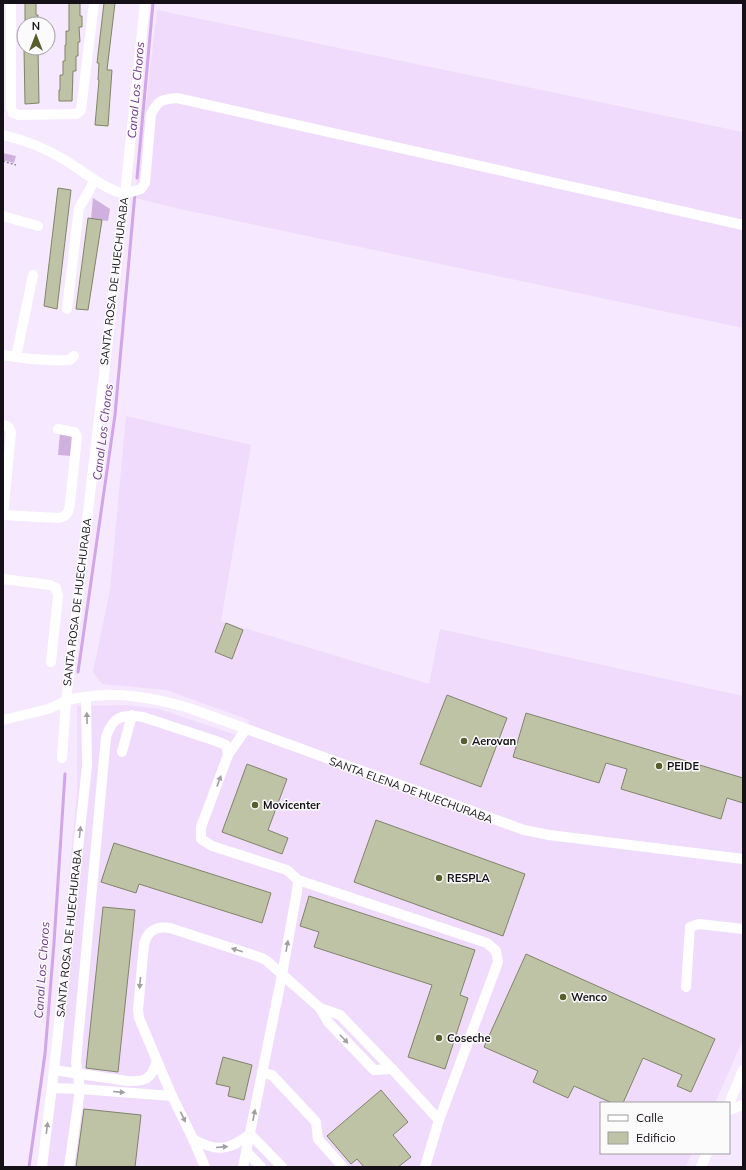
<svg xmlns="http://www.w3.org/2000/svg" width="746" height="1170" viewBox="0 0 746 1170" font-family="Mulish,sans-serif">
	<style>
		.built { fill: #f0dbfc }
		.green { fill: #cfb0df }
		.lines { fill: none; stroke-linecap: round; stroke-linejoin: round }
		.stream { stroke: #d1a5e7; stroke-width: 3 }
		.building { fill: #bec3a6; stroke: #808469 }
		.path { stroke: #918797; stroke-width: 1.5; stroke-dasharray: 2 2; stroke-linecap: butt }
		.minor { stroke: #fff; stroke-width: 10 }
		.oneway { fill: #a19fa3 }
		.poi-dot { fill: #585e2d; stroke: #fbfbfb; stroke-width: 1.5 }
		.labels { text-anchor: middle; stroke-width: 3; stroke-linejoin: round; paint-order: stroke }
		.street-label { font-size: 11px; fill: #150f18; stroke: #fbfbfb }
		.poi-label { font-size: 11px; font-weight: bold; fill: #150f18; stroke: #fbfbfb; text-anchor: start }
		.water-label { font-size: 12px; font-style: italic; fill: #703b89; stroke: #fbfbfb }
	</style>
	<rect width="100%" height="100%" fill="#f6e8fe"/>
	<!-- built -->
	<g class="built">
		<path d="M157 10 743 132V328L180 209 135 198Z"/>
		<path d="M126 416 251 445 221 621 429 684 440 629 743 696V1040L715 1103H601V1153H692L686 1167H42L77 793V706L126 705 159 709 242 737 249 720 166 690 102 684 93 672 110 590Z"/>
	</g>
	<!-- green -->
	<g class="green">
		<path d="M3 153 16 156 14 163 3 160Z"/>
		<path d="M93 198 110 209 108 221 91 219Z"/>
		<path d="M60 433 74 434 72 456 58 455Z"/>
	</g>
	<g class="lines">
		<!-- stream -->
		<g class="stream">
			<path d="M137 178 153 3"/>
			<path d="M78 672 115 415 135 193"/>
			<path d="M29 1167 45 1054 54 943 65 774"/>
		</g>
	</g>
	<!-- building -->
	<g class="building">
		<path d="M25 3H36V15H38V24H25Z"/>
		<path d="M69 3H80V16H82V27H79L80 42H78V56H76V71H73L72 101H59V90H60V75H63V61H65V45H66V31H69Z"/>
		<path d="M104 3H115L107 70H112L108 126 95 125 99 80H98L99 63H97Z"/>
		<path d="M24 48H38L39 103 25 104Z"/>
		<path d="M58 188 71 190 57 309 44 306Z"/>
		<path d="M88 218 102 220 88 310 76 309Z"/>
		<path d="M226 623 243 630 232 659 215 652Z"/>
		<path d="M447 695 507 718 481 787 420 764Z"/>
		<path d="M526 713 743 778V803L727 798 721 819 621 789 627 769 606 763 599 783 513 757Z"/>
		<path d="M247 764 287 779 268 830 288 838 282 854 222 832Z"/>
		<path d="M376 820 525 874 503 936 354 882Z"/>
		<path d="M114 843 271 893 262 923 139 884 136 893 101 882Z"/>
		<path d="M309 896 475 950 460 995 468 998 445 1069 408 1057 432 985 314 947 319 932 300 926Z"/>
		<path d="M103 907 135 910 118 1072 86 1068Z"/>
		<path d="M526 954 715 1039 691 1092 677 1086 682 1075 643 1058 623 1103H612L574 1086 568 1098 533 1082 538 1071 484 1047Z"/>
		<path d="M223 1057 252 1065 244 1100 228 1096 230 1087 216 1084Z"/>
		<path d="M381 1090 408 1122 393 1135 411 1157 398 1167H364L357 1159 351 1164 327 1136Z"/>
		<path d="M84 1109 141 1115 135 1167H76Z"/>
	</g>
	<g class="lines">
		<!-- path -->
		<path class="path" d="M3 161 16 165"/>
		<!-- minor -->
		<g class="minor">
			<path d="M11 3V108L13 113 19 115 74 114H77L81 110 94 3"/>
			<path d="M3 135C24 140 45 148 63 159 84 171 101 188 125 194"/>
			<path d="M125 194 141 189 145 183 151 114C158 100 163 99 177 98L743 225"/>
			<path d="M3 216 38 226"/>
			<path d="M67 309 79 208 89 191 94 180"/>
			<path d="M3 355C25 359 48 361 70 360L74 356"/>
			<path d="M16 357 33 275"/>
			<path d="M3 425C8 426 10 427 11 433L3 515"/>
			<path d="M3 515 58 518C67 517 69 512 70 504L77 436 74 432 58 429"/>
			<path d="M3 579 50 585 56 588 58 596 51 662"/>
			<path d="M3 720C18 716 33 713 48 709 58 705 66 700 77 698 117 691 151 697 189 708L524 830 549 835 743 859"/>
			<path d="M246 729 228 755 201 827V839L212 846 287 870 298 880 487 943 496 951 498 962 439 1120 425 1167"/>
			<path d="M122 752 132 715"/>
			<path d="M62 758 66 701 125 194 145 3"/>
			<path d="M686 987 690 927 699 924 743 929"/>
			<path d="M320 1008 340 1015 392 1069 439 1120"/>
			<path d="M54 1070 127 1081C146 1082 151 1079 157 1061"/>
			<path d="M262 1073 272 1075 316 1122 318 1139 343 1167"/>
			<path d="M52 1088 80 1089 172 1096"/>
			<path d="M729 1104 743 1070"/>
			<path d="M729 1110 743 1105"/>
			<path d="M193 1139C216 1152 229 1151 250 1134L282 1167"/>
			<path d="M246 1151 261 1167"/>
			<path d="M42 1167 54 1070 87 766 86 697"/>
			<path d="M69 1167 80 1089 76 1062 106 737C113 716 122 714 143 717L216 741 226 745 228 755"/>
			<path d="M205 1167 193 1139 172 1096 139 1018 138 1010 144 944C148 930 156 926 170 928L262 958 267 961 320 1008 328 1022 374 1070 392 1069"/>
			<path d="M243 1167 282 975 297 891 298 880"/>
			<path d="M701 1167 707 1153"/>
		</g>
	</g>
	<!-- one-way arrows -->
	<defs><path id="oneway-solid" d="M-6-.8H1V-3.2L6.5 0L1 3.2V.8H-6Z"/></defs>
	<g class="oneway">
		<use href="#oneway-solid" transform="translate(87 718) rotate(-92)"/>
		<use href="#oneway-solid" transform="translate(219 781) rotate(-70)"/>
		<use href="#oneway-solid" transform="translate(80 832) rotate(-84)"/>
		<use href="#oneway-solid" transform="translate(287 946) rotate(-80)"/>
		<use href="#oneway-solid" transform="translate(237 950) rotate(-162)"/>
		<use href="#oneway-solid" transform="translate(140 983) rotate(95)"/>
		<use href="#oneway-solid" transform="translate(344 1039) rotate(46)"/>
		<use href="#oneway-solid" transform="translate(119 1092) rotate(5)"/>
		<use href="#oneway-solid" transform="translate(254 1115) rotate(-79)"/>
		<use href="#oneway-solid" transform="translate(183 1117) rotate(64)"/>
		<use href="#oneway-solid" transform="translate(47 1128) rotate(-83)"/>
		<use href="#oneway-solid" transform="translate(222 1147) rotate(-5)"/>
	</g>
	<!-- markers -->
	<g class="poi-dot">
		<circle cx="464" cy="741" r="4"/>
		<circle cx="659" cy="766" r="4"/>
		<circle cx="255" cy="805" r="4"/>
		<circle cx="439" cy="878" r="4"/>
		<circle cx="563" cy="997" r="4"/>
		<circle cx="439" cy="1038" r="4"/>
	</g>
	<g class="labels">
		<!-- street labels -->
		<g class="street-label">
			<text transform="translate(114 281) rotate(-83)" y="4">SANTA ROSA DE HUECHURABA</text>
			<text transform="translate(77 602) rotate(-83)" y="4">SANTA ROSA DE HUECHURABA</text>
			<text transform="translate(411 790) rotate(20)" y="4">SANTA ELENA DE HUECHURABA</text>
			<text transform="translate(69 933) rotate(-84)" y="4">SANTA ROSA DE HUECHURABA</text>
		</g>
		<!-- poi labels -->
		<g class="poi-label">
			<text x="472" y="745">Aerovan</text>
			<text x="667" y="770">PEIDE</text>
			<text x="263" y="809">Movicenter</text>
			<text x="447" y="882">RESPLA</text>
			<text x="571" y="1001">Wenco</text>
			<text x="447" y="1042">Coseche</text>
		</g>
		<!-- water labels -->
		<g class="water-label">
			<text transform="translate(136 90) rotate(-85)" y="4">Canal Los Choros</text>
			<text transform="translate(103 432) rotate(-83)" y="4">Canal Los Choros</text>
			<text transform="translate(42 970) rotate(-86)" y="4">Canal Los Choros</text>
		</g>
	</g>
	<!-- border -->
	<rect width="746" height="1170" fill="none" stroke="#150f18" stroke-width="8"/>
	<!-- legend -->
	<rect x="600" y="1102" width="130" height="52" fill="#fbfbfb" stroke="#9f9da0"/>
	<rect x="608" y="1115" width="20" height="6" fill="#ffffff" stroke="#9f9da0"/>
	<text x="636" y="1122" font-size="12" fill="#150f18">Calle</text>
	<rect x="608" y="1132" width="20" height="12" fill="#bec3a6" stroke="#9f9da0"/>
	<text x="636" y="1142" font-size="12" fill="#150f18">Edificio</text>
	<!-- north arrow -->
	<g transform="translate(36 36)"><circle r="19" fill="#fbfbfb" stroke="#9f9da0"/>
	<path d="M0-3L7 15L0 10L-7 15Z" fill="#585e2d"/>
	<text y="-6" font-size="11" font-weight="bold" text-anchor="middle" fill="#150f18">N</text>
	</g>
</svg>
